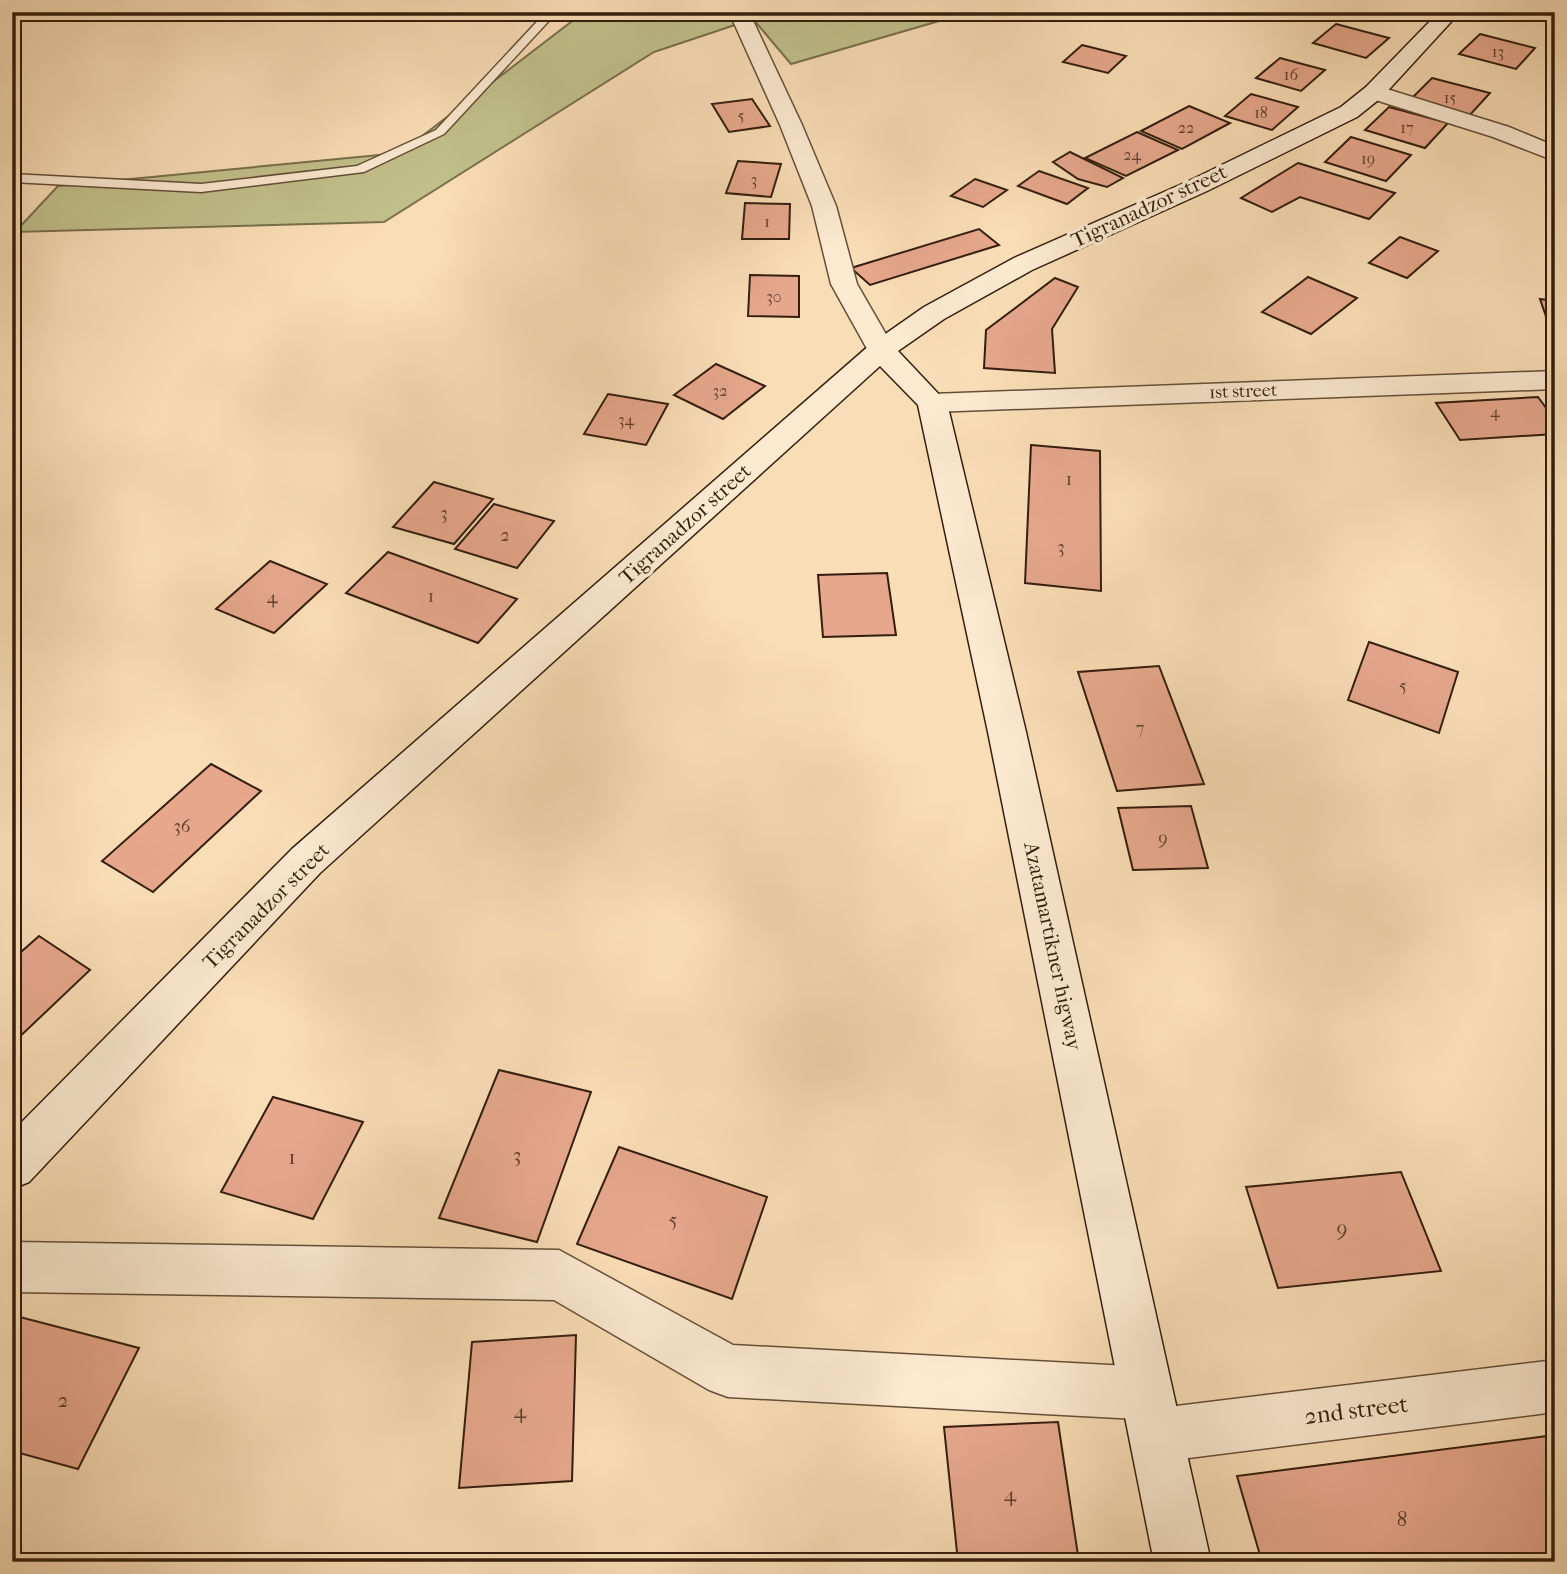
<svg xmlns="http://www.w3.org/2000/svg" width="1567" height="1574" viewBox="0 0 1567 1574" font-family="'IM FELL French Canon',serif">
	<style>
		.green { fill: #c1c08b; stroke: #7a6f4c; stroke-width: 2 }
		.building { fill: #e6a78c; stroke: #341e0d; stroke-width: 2 }
		.lines { fill: none; stroke-linecap: round; stroke-linejoin: round }
		.lane-casing { stroke: #654e37; stroke-width: 3 }
		.street-casing { stroke: #654e37; stroke-width: 3 }
		.secondary-casing { stroke: #341e0d; stroke-width: 3 }
		.lane { fill: #fbe9d0; fill-rule: evenodd }
		.street { fill: #fbe9d0; fill-rule: evenodd }
		.secondary { fill: #fbe9d0; fill-rule: evenodd }
		.labels { text-anchor: middle; stroke-width: 7; stroke-linejoin: round; paint-order: stroke }
		.far-number-label { font-size: 16px; fill: #60402d }
		.far-street-label { font-size: 18px; fill: #341e0d; stroke: #fbe9d0 }
		.number-label { font-size: 18px; fill: #60402d }
		.street-label { font-size: 21px; fill: #341e0d; stroke: #fbe9d0 }
		.near-number-label { font-size: 21px; fill: #60402d }
		.near-street-label { font-size: 24px; fill: #341e0d; stroke: #fbe9d0 }
	</style>
	<rect width="100%" height="100%" fill="#f9ddb6"/>
	<filter id="stains"><feTurbulence type="fractalNoise" baseFrequency=".00286" numOctaves="4"/><feColorMatrix values="0 0 0 0 .2 0 0 0 0 .09 0 0 0 0 .02 0 0 0 .5 -.17"/></filter>
	<radialGradient id="worn" r=".72"><stop offset=".6" stop-color="#630" stop-opacity="0"/><stop offset="1" stop-color="#630" stop-opacity=".3"/></radialGradient>
	<!-- green -->
	<path class="green" d="M584 12H970L791 64 753 19 654 52 384 222 15 232 58 186 400 153Z"/>
	<!-- building -->
	<g class="building">
		<path d="M1336 24 1389 38 1366 58 1313 43Z"/>
		<path d="M1480 34 1535 48 1516 69 1459 54Z"/>
		<path d="M1082 45 1126 56 1108 73 1063 62Z"/>
		<path d="M1280 58 1325 70 1301 91 1256 78Z"/>
		<path d="M1432 78 1490 93 1469 116 1410 100Z"/>
		<path d="M1251 94 1298 107 1272 130 1225 116Z"/>
		<path d="M752 99 770 126 729 132 712 104Z"/>
		<path d="M1189 106 1230 123 1182 149 1141 131Z"/>
		<path d="M1389 107 1448 123 1425 148 1365 130Z"/>
		<path d="M1137 132 1178 150 1126 176 1085 158Z"/>
		<path d="M1351 137 1411 155 1386 181 1325 162Z"/>
		<path d="M1070 152 1123 178 1107 187 1078 179 1053 162Z"/>
		<path d="M738 161 781 164 771 197 726 193Z"/>
		<path d="M1298 163 1395 193 1369 219 1300 197 1272 212 1241 198Z"/>
		<path d="M1039 171 1088 188 1067 204 1018 186Z"/>
		<path d="M975 179 1007 190 983 207 951 196Z"/>
		<path d="M745 203 790 204 789 239H742Z"/>
		<path d="M979 229 999 245 870 285 851 268Z"/>
		<path d="M1400 237 1438 251 1407 278 1369 263Z"/>
		<path d="M750 275 799 276V317L748 316Z"/>
		<path d="M1308 277 1357 298 1311 334 1262 312Z"/>
		<path d="M1055 278 1078 287 1052 329 1055 373 984 368 986 330Z"/>
		<path d="M1540 299 1555 301V329L1550 328Z"/>
		<path d="M716 364 765 386 723 419 674 395Z"/>
		<path d="M608 394 668 404 646 445 584 434Z"/>
		<path d="M1538 397 1555 420V434L1460 440 1436 403Z"/>
		<path d="M1031 445 1100 451 1101 591 1025 583Z"/>
		<path d="M434 482 493 499 454 544 393 527Z"/>
		<path d="M494 504 554 521 517 568 455 549Z"/>
		<path d="M388 552 517 599 478 643 346 593Z"/>
		<path d="M270 561 327 584 274 633 216 609Z"/>
		<path d="M887 573 896 635 823 637 818 575Z"/>
		<path d="M1369 642 1458 672 1439 733 1348 700Z"/>
		<path d="M1159 666 1204 784 1117 791 1078 672Z"/>
		<path d="M211 764 261 791 153 892 102 861Z"/>
		<path d="M1191 806 1208 868 1133 870 1118 808Z"/>
		<path d="M39 936 90 970 12 1044V960Z"/>
		<path d="M499 1070 591 1092 537 1242 439 1218Z"/>
		<path d="M273 1097 363 1122 313 1219 221 1192Z"/>
		<path d="M619 1147 767 1197 732 1299 577 1244Z"/>
		<path d="M1401 1172 1441 1271 1278 1288 1246 1187Z"/>
		<path d="M12 1315 139 1348 78 1469 12 1451Z"/>
		<path d="M576 1335 572 1481 459 1488 472 1342Z"/>
		<path d="M1058 1422 1079 1562H958L944 1427Z"/>
		<path d="M1555 1435V1562H1262L1237 1476Z"/>
	</g>
	<g class="lines">
		<!-- lane casing -->
		<g class="lane-casing">
			<path id="lane" d="M546 12H557L444 134 364 172 201 192 12 182V174L201 184 357 166 436 130Z"/>
		</g>
		<!-- street casing -->
		<g class="street-casing">
			<g id="street">
				<path d="M729 12H749L802 125 836 206 857 284 895 350 891 356 881 358 871 356 831 284 812 206 780 125Z"/>
				<path d="M1374 85 1509 127 1555 146V161L1493 137 1366 97 1363 92 1366 87Z"/>
				<path d="M1555 371V389L932 412 922 409 917 403 922 397 932 394Z"/>
				<path d="M12 1242 559 1250 733 1345 1147 1367 1166 1374 1173 1393 1168 1407 1555 1360V1412L1157 1462 1138 1454 1130 1435 1137 1419 728 1397 709 1390 554 1300 12 1292Z"/>
			</g>
		</g>
		<!-- secondary casing -->
		<g class="secondary-casing">
			<path id="secondary" d="M1439 12H1460L1382 97 1357 117 1207 191 1032 270 944 319 898 351 947 403 1026 732 1211 1562H1154L988 732 918 405 880 366 320 873 29 1182 12 1189V1132L292 849 871 344 924 307 1014 258 1189 181 1341 107 1366 87Z"/>
		</g>
		<!-- lane -->
		<use href="#lane" class="lane"/>
		<!-- street -->
		<use href="#street" class="street"/>
		<!-- secondary -->
		<use href="#secondary" class="secondary"/>
	</g>
	<g class="labels">
		<!-- far-number labels -->
		<g class="far-number-label">
			<text x="1498" y="57">13</text>
			<text x="1291" y="80">16</text>
			<text x="1450" y="103">15</text>
			<text x="1261" y="118">18</text>
			<text x="741" y="121">5</text>
			<text x="1186" y="133">22</text>
			<text x="1407" y="133">17</text>
			<text x="1132" y="160">24</text>
			<text x="1368" y="164">19</text>
			<text x="754" y="185">3</text>
			<text x="767" y="227">1</text>
			<text x="774" y="302">30</text>
			<text x="720" y="396">32</text>
			<text x="1495" y="417">4</text>
			<text x="626" y="425">34</text>
		</g>
		<!-- far-street labels -->
		<g class="far-street-label">
			<text transform="translate(1243 391) rotate(-2)" y="6">1st street</text>
		</g>
		<!-- number labels -->
		<g class="number-label">
			<text x="1069" y="485">1</text>
			<text x="444" y="519">3</text>
			<text x="505" y="541">2</text>
			<text x="1061" y="553">3</text>
			<text x="431" y="602">1</text>
			<text x="272" y="603">4</text>
			<text x="1403" y="692">5</text>
			<text x="1140" y="734">7</text>
			<text x="182" y="832">36</text>
			<text x="1163" y="844">9</text>
		</g>
		<!-- street labels -->
		<g class="street-label">
			<text transform="translate(1149 206) rotate(-25)" y="7">Tigranadzor street</text>
			<text transform="translate(685 524) rotate(-42)" y="7">Tigranadzor street</text>
			<text transform="translate(266 906) rotate(-45)" y="7">Tigranadzor street</text>
			<text transform="translate(1053 946) rotate(78)" y="7">Azatamartikner higway</text>
		</g>
		<!-- near-number labels -->
		<g class="near-number-label">
			<text x="517" y="1162">3</text>
			<text x="292" y="1164">1</text>
			<text x="673" y="1227">5</text>
			<text x="1342" y="1236">9</text>
			<text x="63" y="1407">2</text>
			<text x="520" y="1418">4</text>
			<text x="1010" y="1501">4</text>
			<text x="1402" y="1526">8</text>
		</g>
		<!-- near-street labels -->
		<g class="near-street-label">
			<text transform="translate(1356 1410) rotate(-7)" y="8">2nd street</text>
		</g>
	</g>
	<!-- margin -->
	<rect width="1567" height="1574" fill="none" stroke="#f9ddb6" stroke-width="42"/>
	<rect x="14" y="14" width="1539" height="1546" fill="none" stroke="#341e0d" stroke-width="3.5"/>
	<rect x="21" y="21" width="1525" height="1532" fill="none" stroke="#341e0d" stroke-width="2"/>
	<rect width="100%" height="100%" filter="url(#stains)"/>
	<rect width="100%" height="100%" fill="url(#worn)"/>
</svg>
